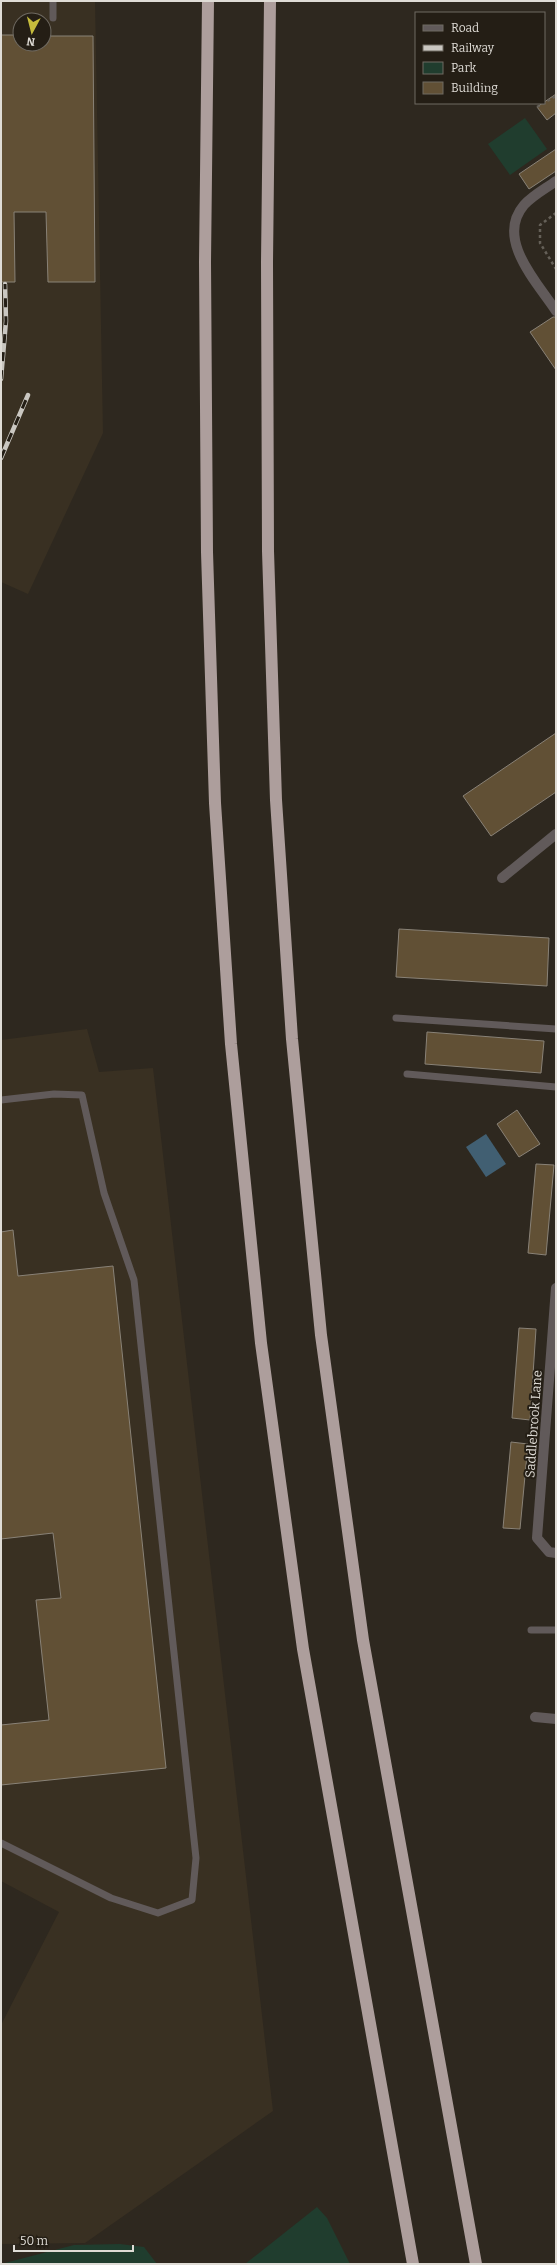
<svg xmlns="http://www.w3.org/2000/svg" width="557" height="2265" viewBox="0 0 557 2265" font-family="Bitter,serif">
	<style>
		.built { fill: #393022; fill-rule: evenodd }
		.green { fill: #203d2e }
		.water { fill: #415f72 }
		.building { fill: #615035; stroke: #898277 }
		.lines { fill: none; stroke-linecap: round; stroke-linejoin: round }
		.path { stroke: #656058; stroke-width: 2.5; stroke-dasharray: 3 3; stroke-linecap: butt }
		.lane { stroke: #615a5a; stroke-width: 7 }
		.street { stroke: #615a5a; stroke-width: 10 }
		.highway { stroke: #ad9e9c; stroke-width: 12 }
		.rail-casing { stroke: #cac7c1; stroke-width: 4.5 }
		.rail { stroke: #241e15; stroke-width: 3; stroke-dasharray: 9; stroke-linecap: butt }
		.labels { text-anchor: middle; stroke-width: 4; stroke-linejoin: round; paint-order: stroke }
		.street-label { font-size: 13px; fill: #dfdcd6; stroke: #241e15 }
	</style>
	<rect width="100%" height="100%" fill="#2e281f"/>
	<!-- built -->
	<g class="built">
		<path d="M1 1H95L103 433 28 594 1 582ZM20 20H44V44H20Z"/>
		<path d="M87 1029 99 1072 153 1068 273 2111 85 2243 1 2244V2025L59 1912 1 1881V1040Z"/>
	</g>
	<!-- green -->
	<g class="green">
		<path d="M525 118 547 149 510 175 488 144Z"/>
		<path d="M317 2207 327 2218 350 2264H245Z"/>
		<path d="M120 2244 144 2247 157 2264H1L74 2245Z"/>
	</g>
	<!-- water -->
	<path class="water" d="M486 1134 506 1164 486 1177 466 1147Z"/>
	<!-- building -->
	<g class="building">
		<path d="M1 35H20V44H44V36H93L95 282H48L46 212H14L15 282H1Z"/>
		<path d="M556 94V113L547 120 537 107Z"/>
		<path d="M556 149V171L529 189 519 174Z"/>
		<path d="M553 317H556V370L530 332Z"/>
		<path d="M556 733V792L491 836 463 796Z"/>
		<path d="M399 929 549 938 547 986 396 977Z"/>
		<path d="M427 1032 544 1041 541 1073 425 1064Z"/>
		<path d="M517 1110 540 1144 519 1157 497 1124Z"/>
		<path d="M536 1164 554 1165 546 1255 528 1253Z"/>
		<path d="M13 1230 18 1276 113 1266 166 1768 1 1785V1725L49 1720 36 1600 61 1598 53 1533 1 1539V1232Z"/>
		<path d="M519 1328 536 1329 530 1420 512 1418Z"/>
		<path d="M511 1442 528 1444 520 1529 503 1528Z"/>
	</g>
	<g class="lines">
		<!-- path -->
		<g class="path">
			<path d="M537 107 556 96"/>
			<path d="M556 213 540 225V243L556 269"/>
		</g>
		<!-- lane -->
		<g class="lane">
			<path d="M53 18V1"/>
			<path d="M396 1018 556 1029"/>
			<path d="M407 1074 556 1087"/>
			<path d="M1 1100 54 1094 82 1095 104 1193 134 1280 196 1858 192 1900 158 1913 111 1898 1 1843"/>
			<path d="M531 1630H556"/>
		</g>
		<!-- street -->
		<g class="street">
			<path d="M556 181C545 189 533 195 524 205 495 239 537 282 556 311"/>
			<path d="M502 878 556 834"/>
			<path d="M556 1288 537 1538 549 1552 556 1553"/>
			<path d="M535 1717 556 1719"/>
		</g>
		<!-- highway -->
		<g class="highway">
			<path d="M208 1 205 262 207 552 215 803 231 1044 261 1343 303 1649 413 2264"/>
			<path d="M270 1 267 262 268 551 276 800 292 1039 321 1335 363 1640 476 2264"/>
		</g>
		<!-- rail casing -->
		<g class="rail-casing">
			<g id="rail">
				<path d="M1 379 6 321 5 284"/>
				<path d="M1 458 28 395"/>
			</g>
		</g>
		<!-- rail -->
		<use href="#rail" class="rail"/>
	</g>
	<g class="labels">
		<!-- street labels -->
		<g class="street-label">
			<text transform="translate(533 1424) rotate(-86)" y="5">Saddlebrook Lane</text>
		</g>
	</g>
	<!-- border -->
	<rect width="557" height="2265" fill="none" stroke="#dfdcd6" stroke-width="4"/>
	<!-- legend -->
	<rect x="415" y="12" width="130" height="92" fill="#241e15" stroke="#6f6a62"/>
	<rect x="423" y="25" width="20" height="6" fill="#615a5a" stroke="#6f6a62"/>
	<text x="451" y="32" font-size="12" fill="#dfdcd6">Road</text>
	<rect x="423" y="45" width="20" height="6" fill="#cac7c1" stroke="#6f6a62"/>
	<text x="451" y="52" font-size="12" fill="#dfdcd6">Railway</text>
	<rect x="423" y="62" width="20" height="12" fill="#203d2e" stroke="#6f6a62"/>
	<text x="451" y="72" font-size="12" fill="#dfdcd6">Park</text>
	<rect x="423" y="82" width="20" height="12" fill="#615035" stroke="#6f6a62"/>
	<text x="451" y="92" font-size="12" fill="#dfdcd6">Building</text>
	<!-- north arrow -->
	<g transform="translate(32 32) rotate(187)"><circle r="19" fill="#241e15" stroke="#6f6a62"/>
	<path d="M0-3L7 15L0 10L-7 15Z" fill="#c6bc3c"/>
	<text y="-6" font-size="11" font-weight="bold" text-anchor="middle" fill="#dfdcd6">N</text>
	</g>
	<!-- scale -->
	<path d="M14 2245v6h119v-6" fill="none" stroke="#dfdcd6" stroke-width="2"/>
	<text x="20" y="2245" font-size="12" fill="#dfdcd6" stroke="#241e15" stroke-width="3" paint-order="stroke">50 m</text>
</svg>
